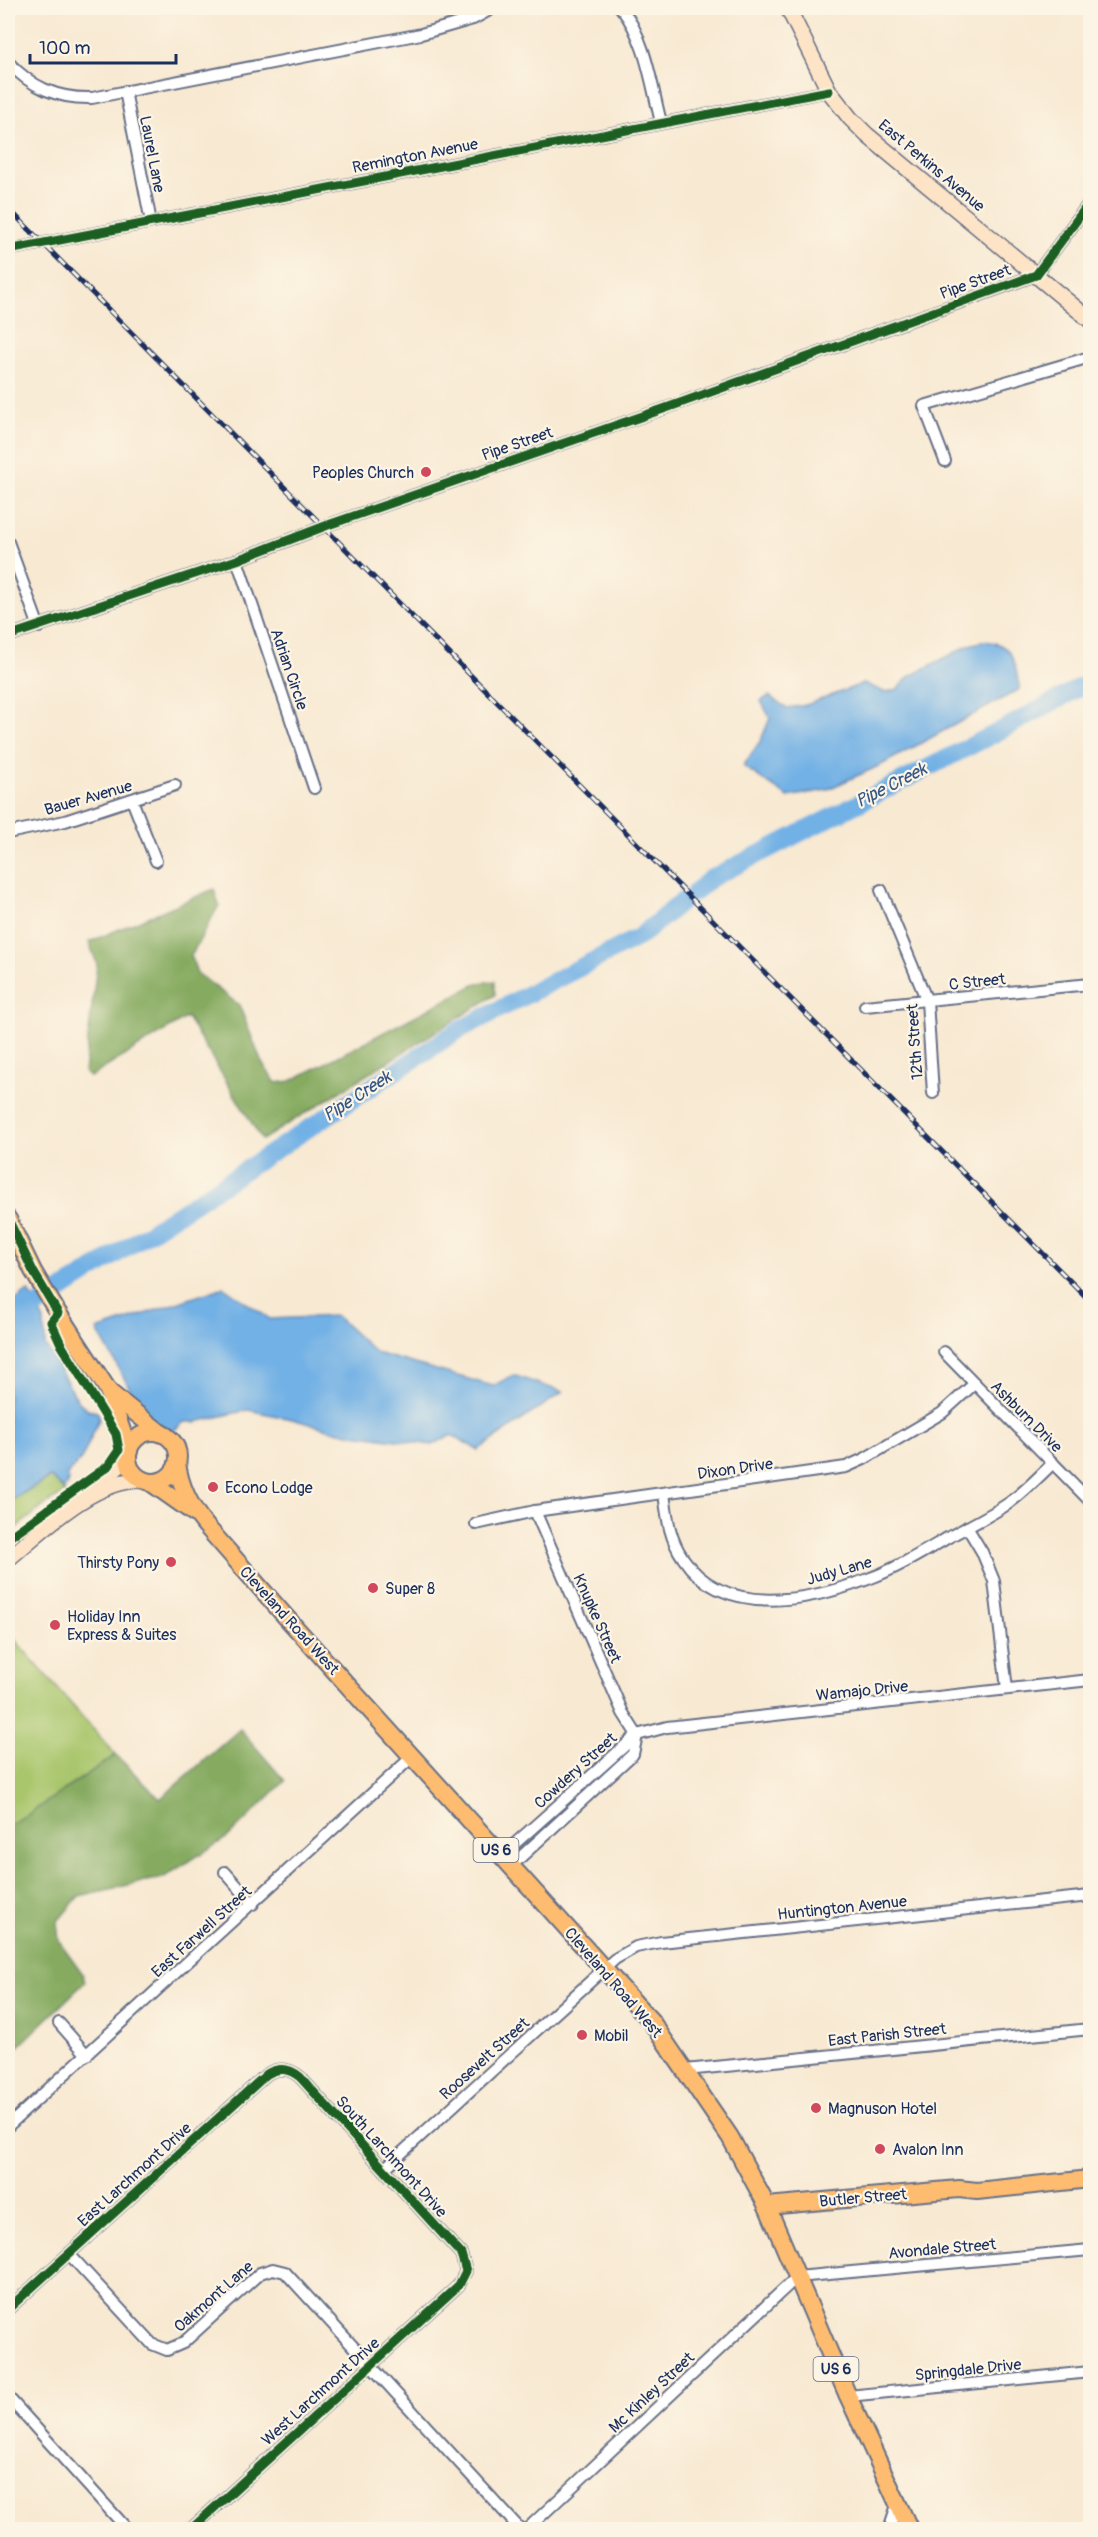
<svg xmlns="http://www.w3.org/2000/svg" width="1098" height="2537" viewBox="0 0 1098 2537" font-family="Pangolin,sans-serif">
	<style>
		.green { fill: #a9c66c; stroke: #627a65; stroke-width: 1.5 }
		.forest { fill: #86ab60; stroke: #506d5f; stroke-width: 1.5 }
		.water { fill: #72b1e5; stroke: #4670a2; stroke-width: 1.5 }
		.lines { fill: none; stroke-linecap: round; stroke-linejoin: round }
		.river { stroke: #72b1e5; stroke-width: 18 }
		.minor-casing { stroke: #687087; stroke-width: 14 }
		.secondary-casing { stroke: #687087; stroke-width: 18 }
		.primary-casing { stroke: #687087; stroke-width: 20 }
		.minor { stroke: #fff; stroke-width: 10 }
		.secondary { stroke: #fee4c6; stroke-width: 15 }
		.primary { stroke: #fdbc70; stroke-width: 16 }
		.rail-casing { stroke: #1b2f5e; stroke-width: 5 }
		.rail { stroke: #fcf5e5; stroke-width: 3; stroke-dasharray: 9; stroke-linecap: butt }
		.cycleway-casing { stroke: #fcf5e5; stroke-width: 13 }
		.cycleway { stroke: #1b5e20; stroke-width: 9 }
		.poi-dot { fill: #d1495b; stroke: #fcf5e5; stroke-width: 2 }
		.labels { text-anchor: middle; stroke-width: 4.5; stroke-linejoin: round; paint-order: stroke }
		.shield { fill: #fcf5e5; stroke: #5e6a86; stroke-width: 1.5 }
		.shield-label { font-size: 15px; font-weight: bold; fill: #1b2f5e }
		.street-label { font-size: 16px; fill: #1b2f5e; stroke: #fcf5e5 }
		.poi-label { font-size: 16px; fill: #1b2f5e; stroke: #fcf5e5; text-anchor: start }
		.water-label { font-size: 18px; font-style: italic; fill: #355686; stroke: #fcf5e5 }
	</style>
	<rect width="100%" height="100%" fill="#fcf5e5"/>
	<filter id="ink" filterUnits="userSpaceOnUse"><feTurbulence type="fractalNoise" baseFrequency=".0167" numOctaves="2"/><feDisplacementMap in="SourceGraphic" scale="12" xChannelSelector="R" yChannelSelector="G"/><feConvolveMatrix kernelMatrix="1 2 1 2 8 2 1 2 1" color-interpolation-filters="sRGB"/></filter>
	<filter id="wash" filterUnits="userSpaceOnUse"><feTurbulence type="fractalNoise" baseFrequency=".008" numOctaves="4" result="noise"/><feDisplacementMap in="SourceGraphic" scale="24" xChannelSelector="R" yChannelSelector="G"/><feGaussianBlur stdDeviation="1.35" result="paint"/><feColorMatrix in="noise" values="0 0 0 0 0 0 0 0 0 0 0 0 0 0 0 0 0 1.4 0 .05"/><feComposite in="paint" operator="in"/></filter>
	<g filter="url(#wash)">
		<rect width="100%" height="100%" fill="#f8e9d2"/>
		<!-- green -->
		<g class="green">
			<path d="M51 1477 66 1493 50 1501 8 1534V1502Z"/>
			<path d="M8 1632 116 1755 15 1823 8 1825Z"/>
		</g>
		<!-- forest -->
		<g class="forest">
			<path d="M214 889 219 905 191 956 197 973 239 1005 262 1063 276 1083 291 1081 478 983 495 981V995L262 1140 187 1017 90 1077 84 1072 97 964 89 942Z"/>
			<path d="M240 1729 285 1781 228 1837 164 1877 79 1896 57 1922 59 1941 83 1974 85 1982 8 2057V1825L15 1823 116 1755 160 1799Z"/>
		</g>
		<!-- water -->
		<g class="water">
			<path d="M985 641C1016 644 1014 663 1020 689L881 765 826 790 788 797 743 766 761 740 770 718 761 701 769 696 787 708 806 705 864 683 884 692 896 690 910 676 969 645Z"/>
			<path d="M224 1287 270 1319 336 1316 376 1353 493 1386 513 1375 563 1392 478 1450 452 1435 432 1445 339 1432 292 1419 248 1410 196 1422H184L172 1432 144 1414 97 1330Z"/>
			<path d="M28 1291 44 1321 45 1345 78 1401 88 1410 97 1412 100 1417 82 1458 67 1475 69 1481 64 1489 50 1477 8 1502V1306Z"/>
		</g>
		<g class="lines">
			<!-- river -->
			<g class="river">
				<path d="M695 892 710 879 994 734 1090 682"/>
				<path d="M37 1306 459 1030 639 937 684 900"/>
			</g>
		</g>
	</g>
	<g filter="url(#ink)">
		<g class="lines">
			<!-- minor casing -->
			<g class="minor-casing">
				<g id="minor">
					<path d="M621 8C646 39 651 84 661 122"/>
					<path d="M8 62C31 87 57 99 92 98L421 34 473 19 493 8"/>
					<path d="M125 91 151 222"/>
					<path d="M8 250 829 91"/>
					<path d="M945 461 924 406 1090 357"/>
					<path d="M8 542 39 627"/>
					<path d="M237 560 314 788"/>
					<path d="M8 636 237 560 328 525 669 407 1036 275 1090 202"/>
					<path d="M132 800 156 861"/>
					<path d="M8 833 65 821 175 785"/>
					<path d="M881 890 927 1001 933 1093"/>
					<path d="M865 1006 1090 984"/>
					<path d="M944 1352 1090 1501"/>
					<path d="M664 1493C667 1516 669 1538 683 1558 723 1619 810 1601 868 1579 896 1569 923 1552 949 1537 969 1526 990 1516 1009 1503 1025 1491 1039 1477 1053 1463"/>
					<path d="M535 1511 623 1713 637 1735"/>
					<path d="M476 1524 535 1511 846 1467 864 1459 942 1413 974 1384"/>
					<path d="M967 1527 982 1552 994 1581 1007 1689"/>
					<path d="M501 1856 637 1735 667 1727 1090 1680"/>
					<path d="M511 1866 633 1754 637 1735"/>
					<path d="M225 1872 253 1904"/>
					<path d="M59 2023 87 2055"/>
					<path d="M686 2070 1090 2029"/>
					<path d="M8 2126 413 1756"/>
					<path d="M384 2169 615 1959 636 1947 661 1942 1090 1896"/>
					<path d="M69 2254 152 2344 167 2350 183 2343 260 2273 273 2269 285 2272 521 2530"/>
					<path d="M8 2309 267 2074C279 2067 289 2068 300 2077L461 2254 466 2271 459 2285 190 2530"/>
					<path d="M848 2396 1090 2372"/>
					<path d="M8 2397 128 2530"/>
					<path d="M526 2530 797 2277 1090 2250"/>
					<path d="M889 2530 898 2503"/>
				</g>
			</g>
			<!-- secondary casing -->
			<g class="secondary-casing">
				<g id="secondary">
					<path d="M788 8 829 91 850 118 867 135 1090 320"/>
					<path d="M89 1494 128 1457"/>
					<path d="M8 1559C44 1529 94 1478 144 1480"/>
				</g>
			</g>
			<!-- primary casing -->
			<g class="primary-casing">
				<g id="primary">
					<path d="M8 1219 33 1271 58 1313 108 1390 129 1451"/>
					<path d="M108 1391 162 1434"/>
					<circle cx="153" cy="1457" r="25"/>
					<path d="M177 1463C180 1486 191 1508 206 1526L285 1616 651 2021 730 2137 767 2206 848 2396 910 2530"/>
					<path d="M150 1482 194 1513"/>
					<path d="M767 2206 959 2189 977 2191 1090 2179"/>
				</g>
			</g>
			<!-- minor -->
			<use href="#minor" class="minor"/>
			<!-- secondary -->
			<use href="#secondary" class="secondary"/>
			<!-- primary -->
			<use href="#primary" class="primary"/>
			<!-- rail casing -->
			<g class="rail-casing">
				<path id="rail" d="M8 208 1090 1301"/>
			</g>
			<!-- rail -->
			<use href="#rail" class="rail"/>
			<!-- cycleway casing -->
			<g class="cycleway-casing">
				<g id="cycleway">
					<path d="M8 250 829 91"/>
					<path d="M8 636 237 560 328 525 669 407 1036 275 1090 202"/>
					<path d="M8 1219 33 1271 58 1313 51 1322 62 1346 116 1434 119 1450 108 1466 8 1538"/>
					<path d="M8 2309 267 2074C279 2067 289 2068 300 2077L461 2254 466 2271 459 2285 190 2530"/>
				</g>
			</g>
			<!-- cycleway -->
			<use href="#cycleway" class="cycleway"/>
		</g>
	</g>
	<!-- markers -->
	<g class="poi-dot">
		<circle cx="426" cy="472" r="6"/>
		<circle cx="213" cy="1487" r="6"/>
		<circle cx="171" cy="1562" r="6"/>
		<circle cx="373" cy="1588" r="6"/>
		<circle cx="55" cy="1625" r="6"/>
		<circle cx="582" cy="2035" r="6"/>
		<circle cx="816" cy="2108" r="6"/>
		<circle cx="880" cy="2149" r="6"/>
	</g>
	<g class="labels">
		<!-- shield labels -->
		<g class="shield">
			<rect x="473.5" y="1838" width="45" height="24" rx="4.5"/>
			<rect x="813.5" y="2357" width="45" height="24" rx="4.5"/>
		</g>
		<g class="shield-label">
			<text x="496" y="1855">US 6</text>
			<text x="836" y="2374">US 6</text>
		</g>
		<!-- street labels -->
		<g class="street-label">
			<text transform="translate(153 154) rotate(79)" y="6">Laurel Lane</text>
			<text transform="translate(415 155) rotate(-11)" y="6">Remington Avenue</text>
			<text transform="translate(932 165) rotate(40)" y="6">East Perkins Avenue</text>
			<text transform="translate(975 281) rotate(-20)" y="6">Pipe Street</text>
			<text transform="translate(517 443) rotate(-19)" y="6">Pipe Street</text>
			<text transform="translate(290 669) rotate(71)" y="6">Adrian Circle</text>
			<text transform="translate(88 797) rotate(-16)" y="6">Bauer Avenue</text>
			<text transform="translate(977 981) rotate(-6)" y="6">C Street</text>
			<text transform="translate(914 1042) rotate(-94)" y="6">12th Street</text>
			<text transform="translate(1027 1416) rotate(45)" y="6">Ashburn Drive</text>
			<text transform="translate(735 1468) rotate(-8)" y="6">Dixon Drive</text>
			<text transform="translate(839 1570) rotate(-16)" y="6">Judy Lane</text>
			<text transform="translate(598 1618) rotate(66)" y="6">Knupke Street</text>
			<text transform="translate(290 1620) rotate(48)" y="6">Cleveland Road West</text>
			<text transform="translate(862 1690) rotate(-6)" y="6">Wamajo Drive</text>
			<text transform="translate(575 1770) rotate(-42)" y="6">Cowdery Street</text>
			<text transform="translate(842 1907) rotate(-6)" y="6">Huntington Avenue</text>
			<text transform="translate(201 1931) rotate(-42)" y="6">East Farwell Street</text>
			<text transform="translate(614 1982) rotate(49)" y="6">Cleveland Road West</text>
			<text transform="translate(887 2034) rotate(-6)" y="6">East Parish Street</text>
			<text transform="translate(484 2058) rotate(-42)" y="6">Roosevelt Street</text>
			<text transform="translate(392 2156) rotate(48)" y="6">South Larchmont Drive</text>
			<text transform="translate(134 2174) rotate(-42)" y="6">East Larchmont Drive</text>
			<text transform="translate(863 2197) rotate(-5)" y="6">Butler Street</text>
			<text transform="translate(942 2248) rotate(-5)" y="6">Avondale Street</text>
			<text transform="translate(213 2296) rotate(-41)" y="6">Oakmont Lane</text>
			<text transform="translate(968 2369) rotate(-6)" y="6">Springdale Drive</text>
			<text transform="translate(320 2391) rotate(-42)" y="6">West Larchmont Drive</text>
			<text transform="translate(651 2392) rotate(-43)" y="6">Mc Kinley Street</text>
		</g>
		<!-- poi labels -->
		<g class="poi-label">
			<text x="414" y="478" text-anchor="end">Peoples Church</text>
			<text x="225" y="1493">Econo Lodge</text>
			<text x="159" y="1568" text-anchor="end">Thirsty Pony</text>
			<text x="385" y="1594">Super 8</text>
			<text x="67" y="1622">Holiday Inn<tspan x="67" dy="18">Express &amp; Suites</tspan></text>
			<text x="594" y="2041">Mobil</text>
			<text x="828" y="2114">Magnuson Hotel</text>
			<text x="892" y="2155">Avalon Inn</text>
		</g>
		<!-- water labels -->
		<g class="water-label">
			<text transform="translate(891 785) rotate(-27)" y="6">Pipe Creek</text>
			<text transform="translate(357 1096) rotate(-33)" y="6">Pipe Creek</text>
		</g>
	</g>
	<!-- margin -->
	<rect width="1098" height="2537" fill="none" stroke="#fcf5e5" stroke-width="30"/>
	<!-- scale -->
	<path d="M30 54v9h146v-9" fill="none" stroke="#1b2f5e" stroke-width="3"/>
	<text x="39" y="54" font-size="18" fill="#1b2f5e" stroke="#fcf5e5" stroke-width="4.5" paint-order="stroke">100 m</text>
</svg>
